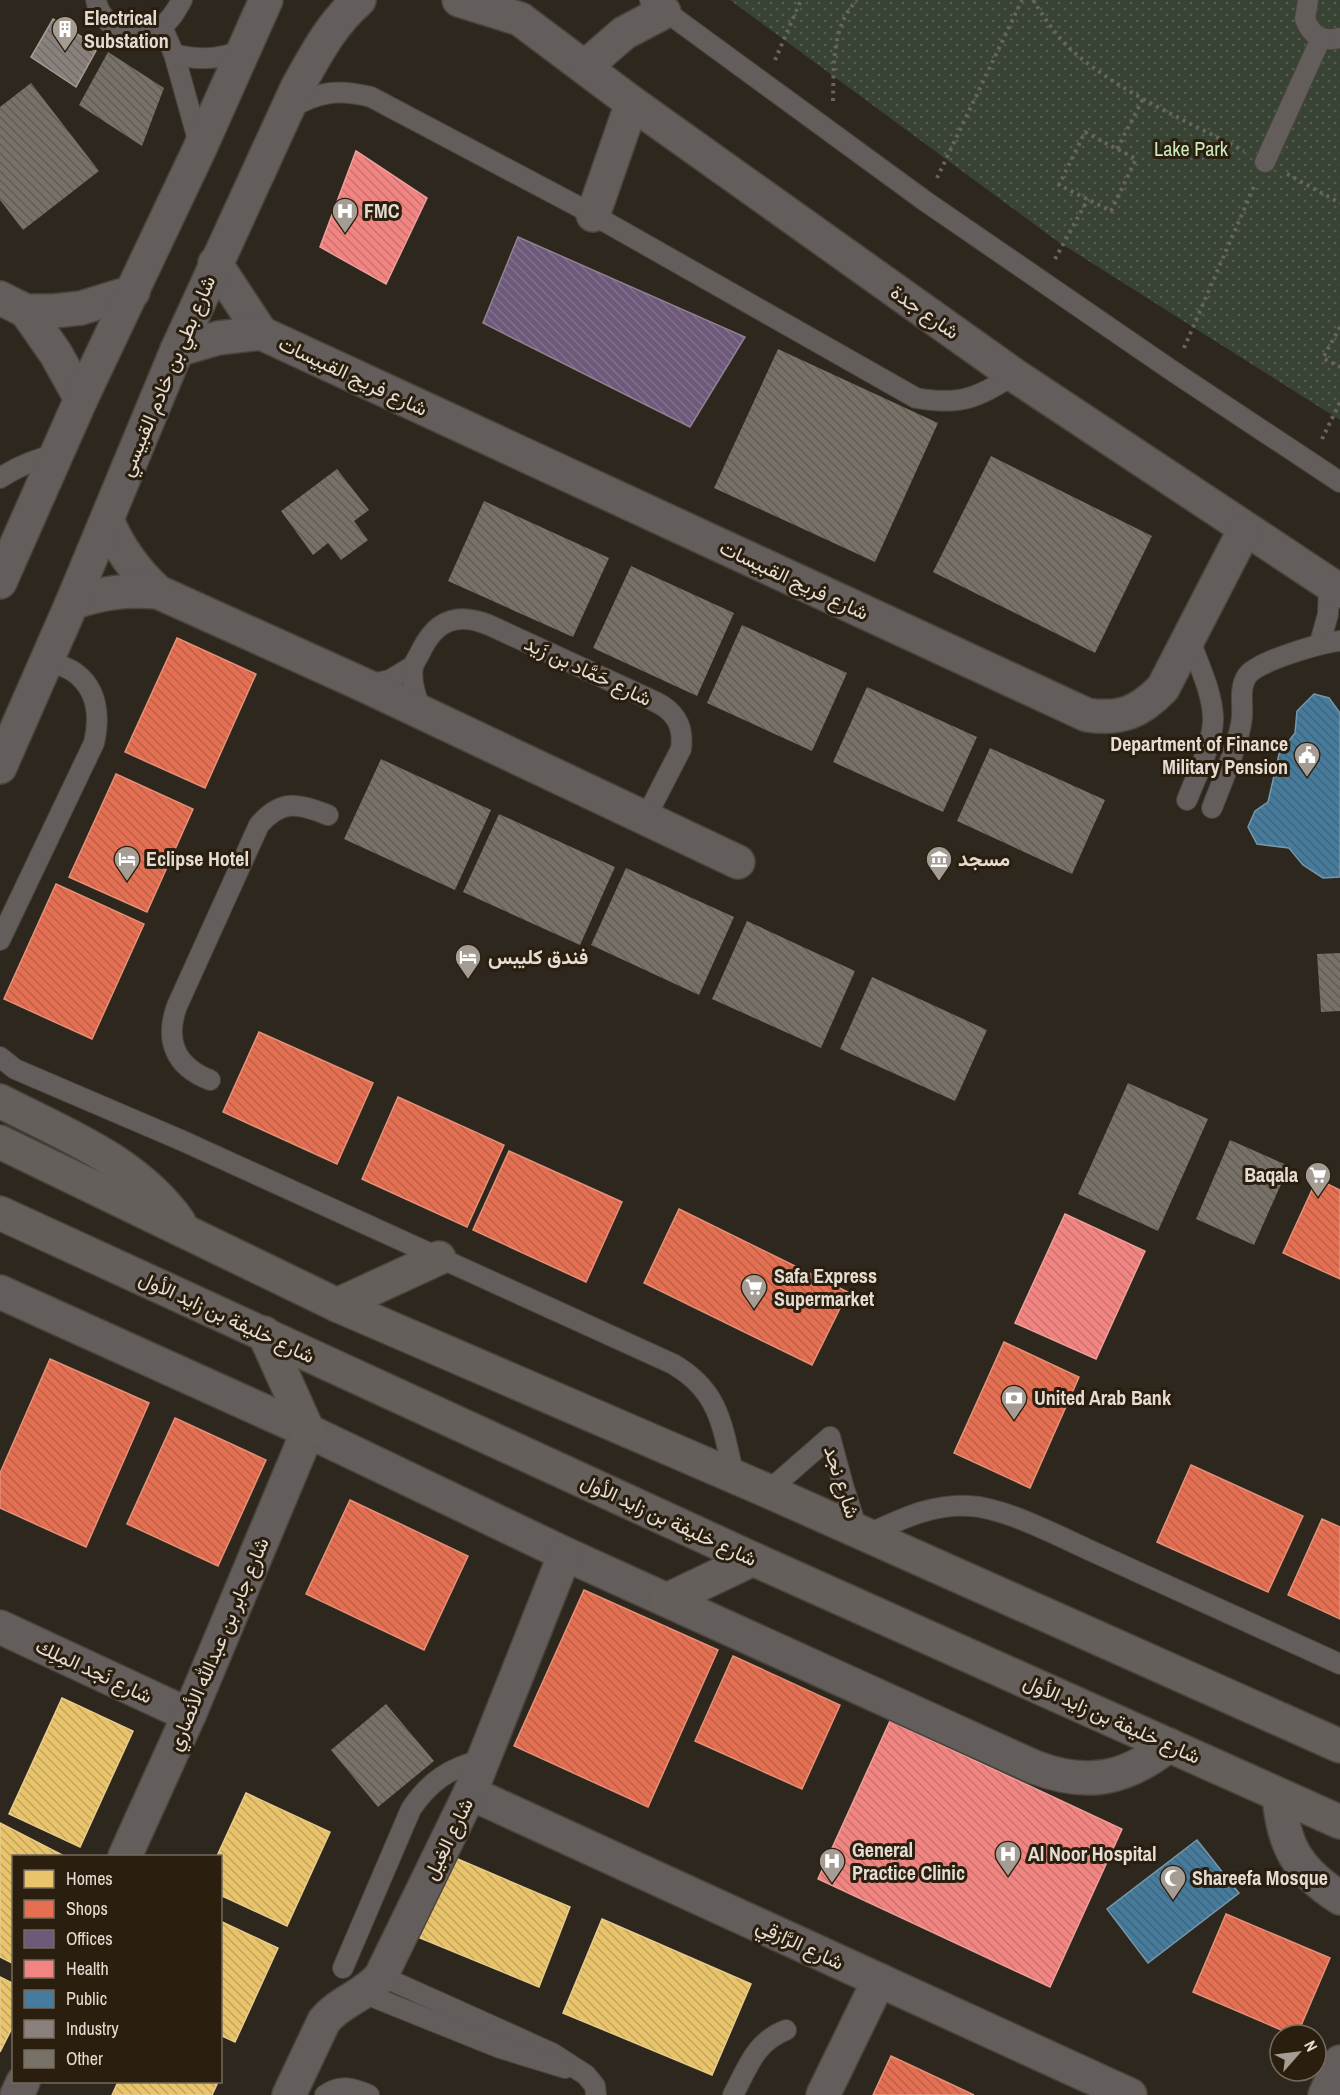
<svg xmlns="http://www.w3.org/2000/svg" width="1340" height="2095" viewBox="0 0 1340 2095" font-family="'Archivo Narrow',Vazirmatn,sans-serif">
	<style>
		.park { fill: url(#park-dots) }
		.homes { fill: url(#homes-back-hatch); stroke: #e8cc8a; stroke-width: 1.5 }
		.shops { fill: url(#shops-back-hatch); stroke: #e69078; stroke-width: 1.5 }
		.offices { fill: url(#offices-back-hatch); stroke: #918195; stroke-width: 1.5 }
		.health { fill: url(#health-back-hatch); stroke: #ee9f9a; stroke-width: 1.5 }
		.public { fill: url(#public-back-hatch); stroke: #7598ad; stroke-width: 1.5 }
		.industry { fill: url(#industry-back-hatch); stroke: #a59d96; stroke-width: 1.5 }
		.building { fill: url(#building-back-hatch) }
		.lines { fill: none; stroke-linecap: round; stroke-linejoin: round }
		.service-casing { stroke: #4a443d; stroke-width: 22 }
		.minor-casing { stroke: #4a443d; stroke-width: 36 }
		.tertiary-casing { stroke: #4a443d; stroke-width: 36 }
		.secondary-casing { stroke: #4a443d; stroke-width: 36 }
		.path { stroke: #686360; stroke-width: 4; stroke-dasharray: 3 4.5; stroke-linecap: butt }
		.service { stroke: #635d5c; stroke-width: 20 }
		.minor { stroke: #635d5c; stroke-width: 33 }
		.tertiary { stroke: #635d5c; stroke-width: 33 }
		.secondary { stroke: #655f5c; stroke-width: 33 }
		.labels { text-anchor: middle; stroke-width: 6; stroke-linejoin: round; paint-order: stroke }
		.poi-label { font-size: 20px; font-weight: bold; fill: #e5ddd3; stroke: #2a1e0e; text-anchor: start }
		.park-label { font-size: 20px; fill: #c8eabd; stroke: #2a1e0e }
		.street-label { font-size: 20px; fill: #e5ddd3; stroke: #2a1e0e }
	</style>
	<defs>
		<pattern id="park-dots" width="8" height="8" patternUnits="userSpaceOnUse" patternTransform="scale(1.5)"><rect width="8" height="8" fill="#384333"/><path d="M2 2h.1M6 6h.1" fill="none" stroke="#555e50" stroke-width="1.8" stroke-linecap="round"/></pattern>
		<pattern id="homes-back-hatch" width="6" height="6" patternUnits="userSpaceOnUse" patternTransform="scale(1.5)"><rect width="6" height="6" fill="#e9c46a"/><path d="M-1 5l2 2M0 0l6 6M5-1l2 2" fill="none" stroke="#c0a45f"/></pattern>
		<pattern id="shops-back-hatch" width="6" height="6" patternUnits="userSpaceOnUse" patternTransform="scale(1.5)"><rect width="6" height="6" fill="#e76f51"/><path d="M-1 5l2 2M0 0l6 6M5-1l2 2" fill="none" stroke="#b6624c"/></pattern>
		<pattern id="offices-back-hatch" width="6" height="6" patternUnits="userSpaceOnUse" patternTransform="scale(1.5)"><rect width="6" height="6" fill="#6d597a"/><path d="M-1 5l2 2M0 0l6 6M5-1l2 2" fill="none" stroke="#82708c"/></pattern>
		<pattern id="health-back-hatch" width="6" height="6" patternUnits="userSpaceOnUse" patternTransform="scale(1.5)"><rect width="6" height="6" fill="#f28482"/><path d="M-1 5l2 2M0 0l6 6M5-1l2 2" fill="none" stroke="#c77471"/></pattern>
		<pattern id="public-back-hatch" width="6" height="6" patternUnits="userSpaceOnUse" patternTransform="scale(1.5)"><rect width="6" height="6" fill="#457b9d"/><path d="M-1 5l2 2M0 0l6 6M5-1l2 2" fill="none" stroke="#456477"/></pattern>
		<pattern id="industry-back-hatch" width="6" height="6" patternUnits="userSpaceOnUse" patternTransform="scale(1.5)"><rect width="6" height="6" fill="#8a817c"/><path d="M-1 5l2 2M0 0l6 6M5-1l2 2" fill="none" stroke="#726b67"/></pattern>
		<pattern id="building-back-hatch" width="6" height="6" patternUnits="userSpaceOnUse" patternTransform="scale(1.5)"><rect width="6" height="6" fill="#787168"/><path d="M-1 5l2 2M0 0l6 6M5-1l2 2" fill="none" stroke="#615c56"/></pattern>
	</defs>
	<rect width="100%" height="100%" fill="#2e271e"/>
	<!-- park -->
	<path class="park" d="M730 0H1340V420L1057 241Z"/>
	<!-- homes -->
	<g class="homes">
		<path d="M62 1698 133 1731 80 1847 9 1814Z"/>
		<path d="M246 1793 330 1832 287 1926 220 1895V1856H217Z"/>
		<path d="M0 1823 64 1856H14V1964L0 1957Z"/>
		<path d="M446 1854 570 1907 539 1987 413 1935Z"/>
		<path d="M602 1919 751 1984 712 2075 563 2013Z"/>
		<path d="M220 1921 278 1948 235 2042 220 2035Z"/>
		<path d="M0 1977 14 1984V2024L0 2052Z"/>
		<path d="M118 2082H218L212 2095H112Z"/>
	</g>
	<!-- shops -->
	<g class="shops">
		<path d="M177 638 256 674 205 788 125 752Z"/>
		<path d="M116 774 193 809 147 912 69 877Z"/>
		<path d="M56 884 144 924 92 1039 4 999Z"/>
		<path d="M259 1032 373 1083 337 1164 223 1112Z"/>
		<path d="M398 1097 504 1145 467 1227 362 1179Z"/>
		<path d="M509 1151 622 1202 586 1282 473 1230Z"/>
		<path d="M1317 1179 1340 1190V1279L1283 1253Z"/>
		<path d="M679 1209 848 1292 812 1365 644 1283Z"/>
		<path d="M1004 1342 1079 1377 1030 1488 954 1453Z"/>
		<path d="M50 1359 149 1403 86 1547 0 1508V1473Z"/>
		<path d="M175 1418 266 1460 218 1566 127 1524Z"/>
		<path d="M1191 1465 1303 1516 1268 1592 1157 1542Z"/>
		<path d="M350 1500 468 1556 424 1650 306 1594Z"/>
		<path d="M1322 1519 1340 1527V1619L1288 1595Z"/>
		<path d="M584 1590 718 1650 648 1807 514 1746Z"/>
		<path d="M733 1656 840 1705 802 1789 695 1741Z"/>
		<path d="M1226 1914 1330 1958 1297 2035H1293L1193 1992Z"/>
		<path d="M891 2056 974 2095H873Z"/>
	</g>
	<!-- offices -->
	<path class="offices" d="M518 237 745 337 690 427 483 323Z"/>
	<!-- health -->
	<g class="health">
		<path d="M356 151 427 198 386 284 320 247Z"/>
		<path d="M1065 1214 1145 1251 1096 1359 1015 1323Z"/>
		<path d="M890 1721 1122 1829 1050 1987 818 1879Z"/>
	</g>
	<!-- public -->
	<g class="public">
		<path d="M1314 694 1329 698 1340 713V877L1323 878 1303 865 1289 848 1257 844 1248 827 1255 811 1268 802 1279 754 1295 733 1297 711Z"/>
		<path d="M1197 1840 1239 1893 1148 1963 1107 1909Z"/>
	</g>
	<!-- industry -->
	<path class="industry" d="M53 19 98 47 76 87 31 57Z"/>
	<!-- building -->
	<g class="building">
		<path d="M108 52 164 88 142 146 79 105Z"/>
		<path d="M31 83 99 171 23 230 0 200V107Z"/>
		<path d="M778 349 938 423 875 562 714 488Z"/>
		<path d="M991 456 1152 536 1095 653 933 572Z"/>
		<path d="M337 469 369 510 354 521 368 540 341 560 328 543 313 555 281 511Z"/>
		<path d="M484 501 609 558 573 637 448 581Z"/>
		<path d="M631 566 734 613 697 696 593 648Z"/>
		<path d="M742 625 847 673 812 751 707 703Z"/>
		<path d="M867 687 977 737 943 812 833 762Z"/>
		<path d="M990 748 1105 800 1072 874 957 821Z"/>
		<path d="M381 759 491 810 455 890 344 839Z"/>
		<path d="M499 814 615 867 580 945 463 892Z"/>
		<path d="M626 868 734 917 699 995 591 945Z"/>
		<path d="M747 921 855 971 821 1048 712 999Z"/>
		<path d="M1340 953V1011L1321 1012 1317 954Z"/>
		<path d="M872 977 987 1030 955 1101 840 1049Z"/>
		<path d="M1128 1083 1208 1119 1158 1231 1078 1194Z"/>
		<path d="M1230 1140 1289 1166 1254 1245 1196 1219Z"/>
		<path d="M386 1704 434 1761 378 1807 331 1750Z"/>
	</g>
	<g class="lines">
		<!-- service casing -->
		<g class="service-casing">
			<g id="service">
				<path d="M96 0C101 29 139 43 162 26 171 20 177 9 182 0"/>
				<path d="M650 0 925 201 1174 372 1340 482"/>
				<path d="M1308 0 1305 19C1311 36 1323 42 1340 38"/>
				<path d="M162 27 174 54 200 147"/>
				<path d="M174 54C199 61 221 60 244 49"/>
				<path d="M289 109C319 91 338 89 371 97L581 208 916 398C961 406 976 398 1014 375"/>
				<path d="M1265 162 1321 38"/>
				<path d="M0 478C18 466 36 459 57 454"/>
				<path d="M1320 643 1328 614 1329 584"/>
				<path d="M366 685 390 680 413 666"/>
				<path d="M422 713C417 699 410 682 413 667 414 662 419 656 421 651 436 620 457 612 489 625L656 702C676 712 684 726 681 749L646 817"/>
				<path d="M1187 800C1196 776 1214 742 1213 717 1212 690 1197 662 1189 637"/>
				<path d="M1212 808C1221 784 1240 741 1242 717 1243 703 1239 688 1247 676 1257 661 1321 643 1340 641"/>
				<path d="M0 940 94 743C100 717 98 689 74 672 67 667 56 664 47 662"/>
				<path d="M0 1057 15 1069 183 1141 673 1364C721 1392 722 1427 734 1476"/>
				<path d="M210 1080C176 1067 164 1041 177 1006L259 825C281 799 299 803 328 815"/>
				<path d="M830 1437 843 1485 858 1532"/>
				<path d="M768 1491 830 1437"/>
				<path d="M866 1535C900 1520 932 1503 970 1506 1007 1508 1064 1539 1098 1554 1179 1591 1259 1627 1340 1664"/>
				<path d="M343 1968 411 1809C429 1782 450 1767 483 1760"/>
				<path d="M381 1976 552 2053 586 2075 595 2086 596 2095"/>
				<path d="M363 1993 500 2048 565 2068"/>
				<path d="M325 2095C340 2084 353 2088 369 2095"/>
				<path d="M733 2095C748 2067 755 2042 786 2030"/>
			</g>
		</g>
		<!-- minor casing -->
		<g class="minor-casing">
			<g id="minor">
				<path d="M459 0 520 19 632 103 1014 375 1340 591"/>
				<path d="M585 67 624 33 664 12"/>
				<path d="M593 215 632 103"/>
				<path d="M215 263 261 333"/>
				<path d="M0 298 26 311H54L81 308 133 292"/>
				<path d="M26 311 56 354 81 399"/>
				<path d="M177 350 218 338 261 333 1087 715C1121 720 1140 712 1163 688L1245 529"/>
				<path d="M107 520C119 549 135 571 158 592L364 685 738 862"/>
				<path d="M72 603C104 592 124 590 158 592"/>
				<path d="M0 1292 308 1431 565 1554 1034 1767C1087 1787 1125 1780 1169 1745"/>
				<path d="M0 1627 189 1715"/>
				<path d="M470 1793 1130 2095"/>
				<path d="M1279 1795C1283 1846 1297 1870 1340 1898"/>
				<path d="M125 1856 189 1715 308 1431"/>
				<path d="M17 2095 23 2082"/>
				<path d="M289 2095 324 2021C340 2001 365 1996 381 1976L470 1793 565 1554"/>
				<path d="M823 2095 879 1980"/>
				<path d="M1325 2095 1340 2062"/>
			</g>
		</g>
		<!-- tertiary casing -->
		<g class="tertiary-casing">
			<g id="tertiary">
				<path d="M0 582 81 399 200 148 266 0"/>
				<path d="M0 767 72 603 177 350 297 88C315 56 331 24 359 0"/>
			</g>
		</g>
		<!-- secondary casing -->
		<g class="secondary-casing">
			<g id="secondary">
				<path d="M0 1101C64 1134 136 1161 179 1222"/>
				<path d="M0 1142 337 1305 768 1491 1340 1746"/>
				<path d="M0 1213 753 1559 1340 1822"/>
				<path d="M337 1305 439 1258"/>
				<path d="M264 1333 308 1431"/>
				<path d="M667 1600 753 1559"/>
			</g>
		</g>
		<!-- path -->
		<g class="path">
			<path d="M1033 0C1045 19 1058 39 1076 54 1125 95 1187 121 1244 151"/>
			<path d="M775 60 801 0"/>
			<path d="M833 101C834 66 831 27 857 0"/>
			<path d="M1085 132 1136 159 1111 211 1059 185Z"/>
			<path d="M1117 149 1143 99"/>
			<path d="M1287 174 1340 203"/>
			<path d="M937 178 1022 0"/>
			<path d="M1055 259 1088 199"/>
			<path d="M1340 327 1323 358 1340 367"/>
			<path d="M1184 348 1255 184"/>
			<path d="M1322 439 1340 402"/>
		</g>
		<!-- service -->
		<use href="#service" class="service"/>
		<!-- minor -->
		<use href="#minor" class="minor"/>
		<!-- tertiary -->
		<use href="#tertiary" class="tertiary"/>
		<!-- secondary -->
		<use href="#secondary" class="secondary"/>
	</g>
	<!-- icons -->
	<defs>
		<g id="building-pin" transform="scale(1.35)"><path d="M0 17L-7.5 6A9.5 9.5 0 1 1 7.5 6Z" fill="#a59d94" stroke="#2a1e0e"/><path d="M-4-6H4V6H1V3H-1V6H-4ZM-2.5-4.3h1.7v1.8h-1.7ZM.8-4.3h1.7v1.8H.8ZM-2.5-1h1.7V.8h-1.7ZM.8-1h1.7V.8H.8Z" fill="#fff"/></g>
		<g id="hospital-pin" transform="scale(1.35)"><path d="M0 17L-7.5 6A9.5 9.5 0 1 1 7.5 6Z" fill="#a59d94" stroke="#2a1e0e"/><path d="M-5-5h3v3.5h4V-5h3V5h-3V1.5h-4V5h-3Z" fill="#fff"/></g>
		<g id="civic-pin" transform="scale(1.35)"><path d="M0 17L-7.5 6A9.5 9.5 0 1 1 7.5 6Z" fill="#a59d94" stroke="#2a1e0e"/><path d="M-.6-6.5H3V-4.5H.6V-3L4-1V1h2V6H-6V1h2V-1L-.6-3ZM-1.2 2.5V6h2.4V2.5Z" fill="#fff"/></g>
		<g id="hotel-pin" transform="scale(1.35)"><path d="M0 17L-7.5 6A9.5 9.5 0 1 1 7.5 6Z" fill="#a59d94" stroke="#2a1e0e"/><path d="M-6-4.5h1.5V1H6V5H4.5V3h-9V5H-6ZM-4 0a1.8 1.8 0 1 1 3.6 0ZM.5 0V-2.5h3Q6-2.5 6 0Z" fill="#fff"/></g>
		<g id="museum-pin" transform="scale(1.35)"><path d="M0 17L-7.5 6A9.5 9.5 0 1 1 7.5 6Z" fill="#a59d94" stroke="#2a1e0e"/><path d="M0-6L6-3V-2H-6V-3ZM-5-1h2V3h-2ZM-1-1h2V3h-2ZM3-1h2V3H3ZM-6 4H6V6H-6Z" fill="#fff"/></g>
		<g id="supermarket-pin" transform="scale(1.35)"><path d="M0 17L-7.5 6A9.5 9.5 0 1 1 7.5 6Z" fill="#a59d94" stroke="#2a1e0e"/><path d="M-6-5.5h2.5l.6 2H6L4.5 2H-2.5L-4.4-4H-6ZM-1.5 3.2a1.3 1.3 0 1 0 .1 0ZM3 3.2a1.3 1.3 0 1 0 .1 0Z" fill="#fff"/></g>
		<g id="bank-pin" transform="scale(1.35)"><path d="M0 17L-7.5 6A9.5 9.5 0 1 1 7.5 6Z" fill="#a59d94" stroke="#2a1e0e"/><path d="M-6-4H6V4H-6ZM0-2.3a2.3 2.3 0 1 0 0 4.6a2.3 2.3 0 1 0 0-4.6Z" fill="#fff"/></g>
		<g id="mosque-pin" transform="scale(1.35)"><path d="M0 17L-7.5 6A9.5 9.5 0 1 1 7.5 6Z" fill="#a59d94" stroke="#2a1e0e"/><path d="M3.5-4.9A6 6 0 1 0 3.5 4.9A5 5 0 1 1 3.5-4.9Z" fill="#fff"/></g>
	</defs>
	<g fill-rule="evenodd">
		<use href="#building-pin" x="65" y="29"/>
		<use href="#hospital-pin" x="345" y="211"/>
		<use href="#civic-pin" x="1307" y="755"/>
		<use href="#hotel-pin" x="127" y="859"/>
		<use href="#museum-pin" x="939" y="859"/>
		<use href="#hotel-pin" x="468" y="957"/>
		<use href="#supermarket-pin" x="1318" y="1175"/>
		<use href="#supermarket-pin" x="754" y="1287"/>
		<use href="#bank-pin" x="1014" y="1398"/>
		<use href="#hospital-pin" x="1008" y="1854"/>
		<use href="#hospital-pin" x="832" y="1861"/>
		<use href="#mosque-pin" x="1173" y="1878"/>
	</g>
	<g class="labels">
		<!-- poi labels -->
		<g class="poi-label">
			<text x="84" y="25">Electrical<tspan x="84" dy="23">Substation</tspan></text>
			<text x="364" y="218">FMC</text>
			<text x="1288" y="751" text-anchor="end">Department of Finance<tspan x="1288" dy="23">Military Pension</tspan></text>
			<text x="146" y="866">Eclipse Hotel</text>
			<text x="958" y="866">مسجد</text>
			<text x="488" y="964">فندق كليبس</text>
			<text x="1298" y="1182" text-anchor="end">Baqala</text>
			<text x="774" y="1283">Safa Express<tspan x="774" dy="23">Supermarket</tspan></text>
			<text x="1034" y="1405">United Arab Bank</text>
			<text x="852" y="1857">General<tspan x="852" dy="23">Practice Clinic</tspan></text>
			<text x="1028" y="1861">Al Noor Hospital</text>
			<text x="1192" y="1885">Shareefa Mosque</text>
		</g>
		<!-- park labels -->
		<g class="park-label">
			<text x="1191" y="156">Lake Park</text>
		</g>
		<!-- street labels -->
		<g class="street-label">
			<text transform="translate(925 312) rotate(35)" y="7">شارع جدة</text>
			<text transform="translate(167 376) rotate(-67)" y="7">شارع بطي بن خادم القبيسي</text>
			<text transform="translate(353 376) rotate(25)" y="7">شارع فريج القبيسات</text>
			<text transform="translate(794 580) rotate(25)" y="7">شارع فريج القبيسات</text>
			<text transform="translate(588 671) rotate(25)" y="7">شارع حَمَّاد بن زَيد</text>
			<text transform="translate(227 1317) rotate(25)" y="7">شارع خليفة بن زايد الأول</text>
			<text transform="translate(842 1482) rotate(72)" y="7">شارع نجد</text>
			<text transform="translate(669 1520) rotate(25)" y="7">شارع خليفة بن زايد الأول</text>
			<text transform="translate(218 1644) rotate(-67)" y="7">شارع جابر بن عبدالله الأنصاري</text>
			<text transform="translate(94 1671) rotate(25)" y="7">شارع نَجد المِلِك</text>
			<text transform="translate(1112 1719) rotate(24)" y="7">شارع خليفة بن زايد الأول</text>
			<text transform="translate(448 1839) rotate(-64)" y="7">شارع الغِيل</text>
			<text transform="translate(800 1944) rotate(25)" y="7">شارع الرَّازقِي</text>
		</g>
	</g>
	<!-- legend -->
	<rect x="12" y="1855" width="210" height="228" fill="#2a1e0e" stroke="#756a5d" stroke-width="1.5"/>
	<rect x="24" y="1870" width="30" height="18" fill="#e9c46a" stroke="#756a5d" stroke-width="1.5"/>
	<text x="66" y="1885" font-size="18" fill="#e5ddd3">Homes</text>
	<rect x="24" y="1900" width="30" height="18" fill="#e76f51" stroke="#756a5d" stroke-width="1.5"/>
	<text x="66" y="1915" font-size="18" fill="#e5ddd3">Shops</text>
	<rect x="24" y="1930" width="30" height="18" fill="#6d597a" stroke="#756a5d" stroke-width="1.5"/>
	<text x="66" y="1945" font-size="18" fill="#e5ddd3">Offices</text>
	<rect x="24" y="1960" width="30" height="18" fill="#f28482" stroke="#756a5d" stroke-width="1.5"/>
	<text x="66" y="1975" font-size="18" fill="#e5ddd3">Health</text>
	<rect x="24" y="1990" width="30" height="18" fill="#457b9d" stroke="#756a5d" stroke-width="1.5"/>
	<text x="66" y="2005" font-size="18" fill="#e5ddd3">Public</text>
	<rect x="24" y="2020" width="30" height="18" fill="#8a817c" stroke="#756a5d" stroke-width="1.5"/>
	<text x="66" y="2035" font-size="18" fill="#e5ddd3">Industry</text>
	<rect x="24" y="2050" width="30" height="18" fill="#787168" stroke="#756a5d" stroke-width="1.5"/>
	<text x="66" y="2065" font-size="18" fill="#e5ddd3">Other</text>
	<!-- north arrow -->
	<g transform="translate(1298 2053) rotate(62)"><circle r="28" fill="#2a1e0e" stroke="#756a5d" stroke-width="1.5"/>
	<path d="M0-4.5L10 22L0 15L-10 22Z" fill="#a59d94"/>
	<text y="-9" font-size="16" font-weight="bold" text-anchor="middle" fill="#e5ddd3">N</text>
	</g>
</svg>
